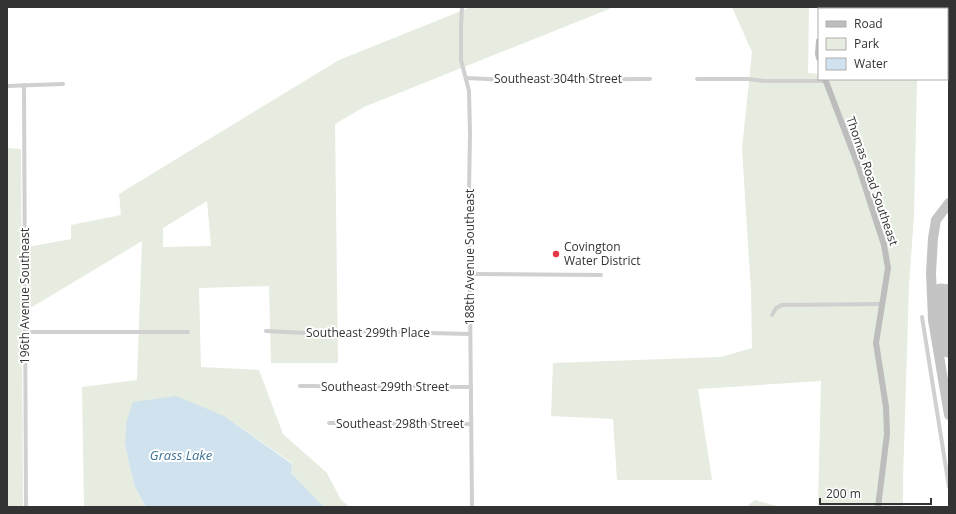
<svg xmlns="http://www.w3.org/2000/svg" width="956" height="514" viewBox="0 0 956 514" font-family="'Open Sans',sans-serif">
	<style>
		.green { fill: #e6ecdf; fill-rule: evenodd }
		.water { fill: #cfe2ee }
		.lines { fill: none; stroke-linecap: round; stroke-linejoin: round }
		.taxiway { stroke: #c4c4c4; stroke-width: 10 }
		.runway { stroke: #c4c4c4; stroke-width: 25 }
		.street { stroke: #d0d0d0; stroke-width: 4 }
		.secondary { stroke: #bdbdbd; stroke-width: 6 }
		.poi-dot { fill: #e63946; stroke: #fff; stroke-width: 1.5 }
		.labels { text-anchor: middle; stroke-width: 4; stroke-linejoin: round; paint-order: stroke }
		.street-label { font-size: 12px; fill: #333; stroke: #fff }
		.poi-label { font-size: 12px; fill: #333; stroke: #fff; text-anchor: start }
		.water-label { font-size: 13px; font-style: italic; fill: #3f7597; stroke: #fff }
	</style>
	<rect width="100%" height="100%" fill="#fff"/>
	<!-- green -->
	<g class="green">
		<path d="M471 7H614L364 107 335 124 338 363H271L269 286 199 288 201 367 259 370 283 434 327 473 341 500 350 507H326L319 502 291 473 292 463 224 416 125 443 130 468 135 487 146 507H84L82 387 137 380 142 241 27 310 28 247 71 239V225L121 215 119 194 339 60ZM207 201 211 246 163 247V228Z"/>
		<path d="M732 7H809L808 73 819 74V79H917L914 215 909 286 903 480V507H818L821 381 698 389 712 480H617L613 419 551 416 553 363 721 357 752 348 751 290 742 149 752 52Z"/>
		<path d="M851 7H949V76H947V9H851Z"/>
		<path d="M7 148 21 149 23 507H7Z"/>
		<path d="M755 500 781 507H782H746Z"/>
	</g>
	<!-- water -->
	<path class="water" d="M176 396 224 416 292 464 291 473 319 502 326 507H146L135 487 130 468 125 443 127 420 133 402Z"/>
	<g class="lines">
		<!-- taxiway -->
		<g class="taxiway">
			<path d="M932 292 949 289"/>
			<path d="M945 317 933 320 949 415"/>
			<path d="M933 320 931 273 933 238 936 220 949 203"/>
		</g>
		<!-- runway -->
		<path class="runway" d="M941 296 949 345"/>
		<!-- street -->
		<g class="street">
			<path d="M462 7 461 26V60L469 91 470 134 469 191 472 507"/>
			<path d="M466 78 508 80 650 79"/>
			<path d="M697 79H748L764 81H825"/>
			<path d="M24 85 26 507"/>
			<path d="M7 86 63 84"/>
			<path d="M470 274 601 275"/>
			<path d="M772 315 776 308 782 305 882 304"/>
			<path d="M922 317 949 487"/>
			<path d="M266 331 326 334 346 331 470 334"/>
			<path d="M25 332H188"/>
			<path d="M300 386 471 387"/>
			<path d="M329 423 471 424"/>
		</g>
		<!-- secondary -->
		<g class="secondary">
			<path d="M825 9 826 7"/>
			<path d="M819 41 818 54 819 58"/>
			<path d="M825 79 859 168 884 245 888 268 876 343 886 407 887 434 878 507"/>
		</g>
	</g>
	<!-- markers -->
	<circle class="poi-dot" cx="556" cy="254" r="4"/>
	<g class="labels">
		<!-- street labels -->
		<g class="street-label">
			<text x="558" y="83">Southeast 304th Street</text>
			<text transform="translate(872 181) rotate(71)" y="4">Thomas Road Southeast</text>
			<text transform="translate(470 257) rotate(-90)" y="4">188th Avenue Southeast</text>
			<text transform="translate(25 296) rotate(-90)" y="4">196th Avenue Southeast</text>
			<text x="368" y="337">Southeast 299th Place</text>
			<text x="385" y="391">Southeast 299th Street</text>
			<text x="400" y="428">Southeast 298th Street</text>
		</g>
		<!-- poi labels -->
		<g class="poi-label">
			<text x="564" y="251">Covington<tspan x="564" dy="14">Water District</tspan></text>
		</g>
		<!-- water labels -->
		<g class="water-label">
			<text x="181" y="460">Grass Lake</text>
		</g>
	</g>
	<!-- border -->
	<rect width="956" height="514" fill="none" stroke="#333333" stroke-width="16"/>
	<!-- legend -->
	<rect x="818" y="8" width="130" height="72" fill="#ffffff" stroke="#adadad"/>
	<rect x="826" y="21" width="20" height="6" fill="#bdbdbd" stroke="#adadad"/>
	<text x="854" y="28" font-size="12" fill="#333333">Road</text>
	<rect x="826" y="38" width="20" height="12" fill="#e6ecdf" stroke="#adadad"/>
	<text x="854" y="48" font-size="12" fill="#333333">Park</text>
	<rect x="826" y="58" width="20" height="12" fill="#cfe2ee" stroke="#adadad"/>
	<text x="854" y="68" font-size="12" fill="#333333">Water</text>
	<!-- scale -->
	<path d="M820 498v6h111v-6" fill="none" stroke="#333333" stroke-width="2"/>
	<text x="826" y="498" font-size="12" fill="#333333" stroke="#ffffff" stroke-width="3" paint-order="stroke">200 m</text>
</svg>
